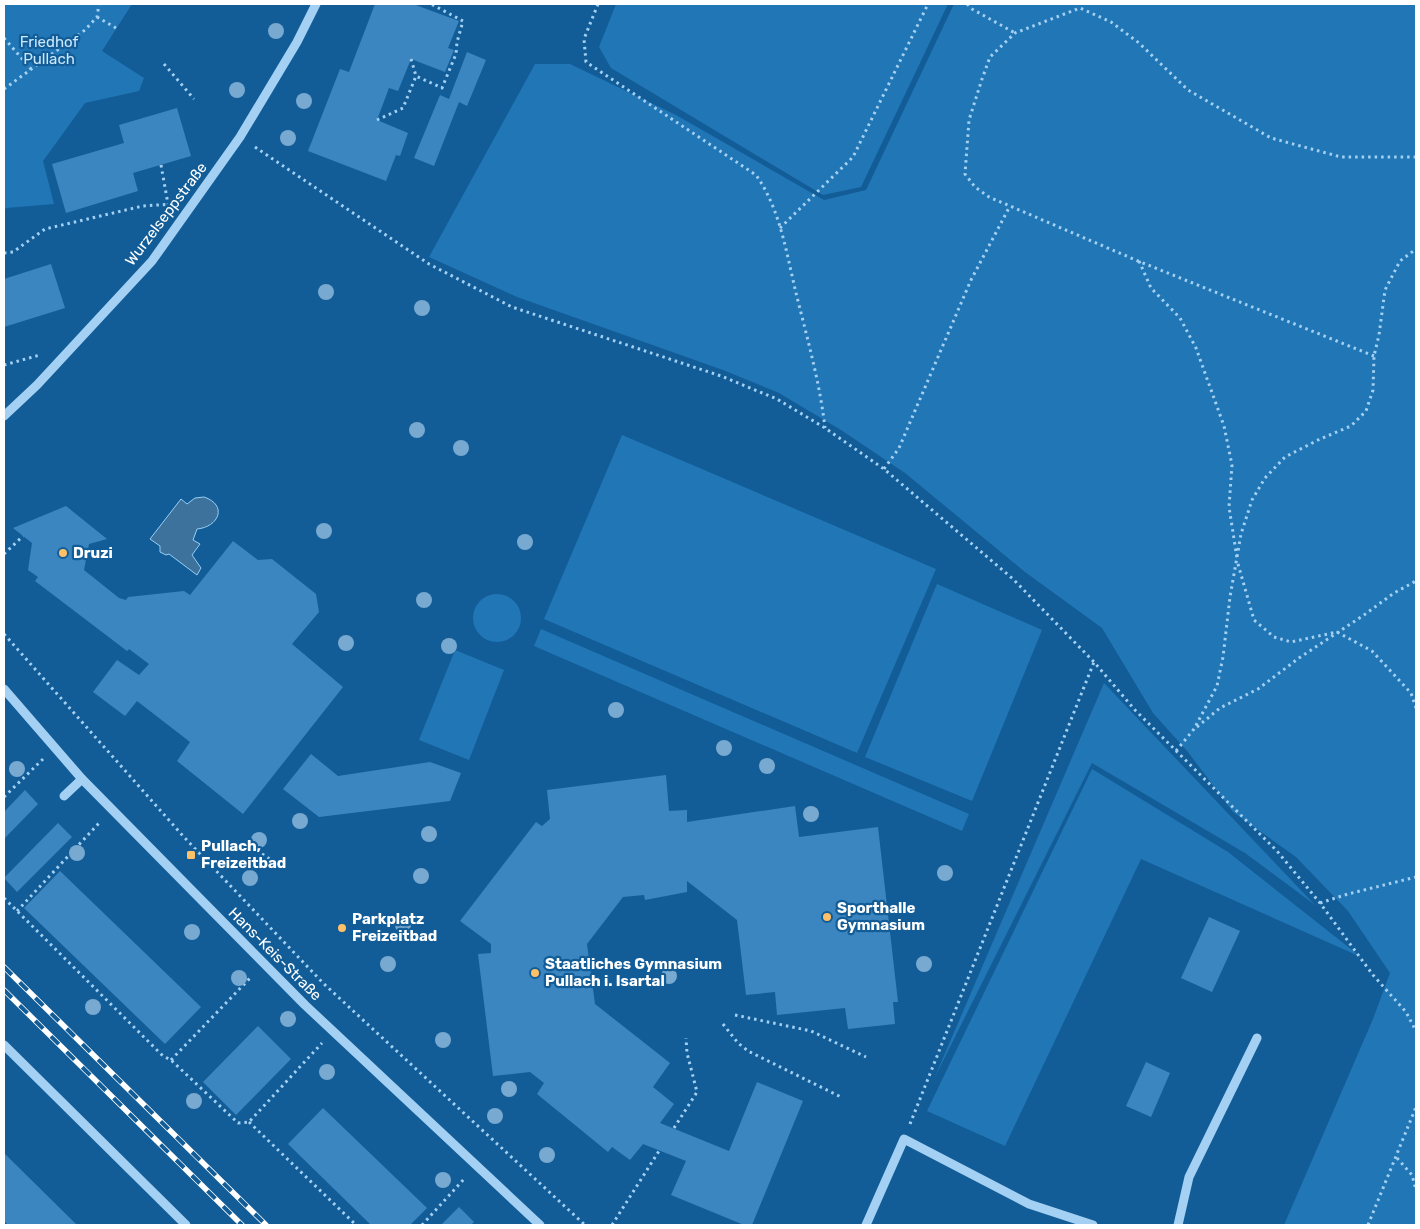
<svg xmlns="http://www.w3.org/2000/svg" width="1420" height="1229" viewBox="0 0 1420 1229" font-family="Rubik,sans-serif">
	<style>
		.green { fill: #2176b6 }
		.water { fill: #3d729c; stroke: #96cef6 }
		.building { fill: #3b86c0 }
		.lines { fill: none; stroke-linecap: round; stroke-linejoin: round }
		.path { stroke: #a4d1f3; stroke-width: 3; stroke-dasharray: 2.5 4; stroke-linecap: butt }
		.minor { stroke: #a4d1f3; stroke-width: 9 }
		.rail-casing { stroke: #fff; stroke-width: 5.5 }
		.rail { stroke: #125d98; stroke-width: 4; stroke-dasharray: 11; stroke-linecap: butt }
		.tree { fill: #78a9d0 }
		.poi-dot { fill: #ffc167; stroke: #125d98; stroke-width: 2 }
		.labels { text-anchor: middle; stroke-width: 4.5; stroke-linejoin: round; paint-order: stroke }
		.park-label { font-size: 15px; fill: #cce8fd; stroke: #125d98 }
		.street-label { font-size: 15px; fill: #fff; stroke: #125d98 }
		.poi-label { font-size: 15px; font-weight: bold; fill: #fff; stroke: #125d98; text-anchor: start }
	</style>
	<rect width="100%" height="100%" fill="#125d98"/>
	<!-- green -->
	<g class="green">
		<path d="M4 4H132L102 51 144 78 139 91 85 103 43 161 54 204 6 208 4 211Z"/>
		<path d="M616 4H948L861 187 823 195 611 68 599 47Z"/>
		<path d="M954 4H1416V1225H1284L1373 1019 1390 973 1348 911 1296 857 1233 812 1188 752 1153 713 1102 628 1025 572 905 473 841 430 779 393 723 370 517 297 429 257 535 64H570L676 115 824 200 866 190Z"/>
		<path d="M622 435 936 569 857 753 544 619Z"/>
		<path d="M937 584 1042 630 972 801 865 757Z"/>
		<circle cx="497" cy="618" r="24"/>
		<path d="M541 629 969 814 962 831 534 646Z"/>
		<path d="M455 650 504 670 469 760 419 740Z"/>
		<path d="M1104 683 1315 905 1245 853 1092 763 934 1079Z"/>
		<path d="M1092 769 1228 852 1361 957 1141 859 1005 1146 927 1111Z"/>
	</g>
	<!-- water -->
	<path class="water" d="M204 497C228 505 219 527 197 529L193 540 200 544 192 555 201 568 197 575 169 554 166 555 160 552V546L150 539 181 499 187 504 195 498Z"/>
	<!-- building -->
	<g class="building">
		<path d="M375 4H413L459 21 448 48 454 50 445 72 411 59 398 91 389 88 377 120 408 133 400 156 396 155 386 181 308 151 340 69 349 72Z"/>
		<path d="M467 52 486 60 467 106 459 102 434 166 414 158 440 95 449 99Z"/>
		<path d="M177 108 191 156 133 173 138 191 66 213 52 164 124 143 119 125Z"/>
		<path d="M51 264 65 308 4 327V279Z"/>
		<path d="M66 506 107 539 89 544 84 570 119 598 126 600 128 597 184 591 190 595 233 541 258 560 272 559 316 594 319 612 292 644 343 687 243 814 177 761 190 742 137 701 125 716 93 692 117 660 139 675 149 664 129 649 127 651 35 581 38 577 28 570 32 543 13 528Z"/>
		<path d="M311 754 338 776 430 762 461 773 450 801 319 817 283 789Z"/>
		<path d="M666 775 669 811 687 810V822L795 806 799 837 878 827 898 1002H893L895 1024 848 1029 845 1008 777 1015 775 992 746 995 737 920 687 881V892L645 900 644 895 623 897 587 944 595 1004 670 1063 653 1087 674 1104 660 1123 729 1151 757 1082 803 1101 752 1225H744L671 1195 686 1161 643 1144 630 1160 612 1147 608 1152 537 1094 544 1083 530 1072 493 1076 478 954 491 953V944L460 921 536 822 542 826 550 819 547 790Z"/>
		<path d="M25 790 38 804 4 839V812Z"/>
		<path d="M58 823 72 837 17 892 4 878Z"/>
		<path d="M60 871 201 1007 165 1044 24 908Z"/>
		<path d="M1209 917 1240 931 1212 992 1181 978Z"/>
		<path d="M258 1026 291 1059 236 1115 203 1082Z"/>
		<path d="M1146 1062 1170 1073 1151 1117 1126 1106Z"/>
		<path d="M323 1108 427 1208 410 1225H371L288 1144Z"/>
		<path d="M4 1153 77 1225H8L4 1221Z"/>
		<path d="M459 1207 474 1222 471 1225H441Z"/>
	</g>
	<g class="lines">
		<!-- path -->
		<g class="path">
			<path d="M598 4 584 39 586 62 756 175C781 210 787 257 797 297 808 341 820 384 825 428"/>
			<path d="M967 4 972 9 1015 33"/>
			<path d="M547 5V4"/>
			<path d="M97 17 116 28"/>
			<path d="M4 38 31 69"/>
			<path d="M411 59 416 76"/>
			<path d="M164 64 194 99"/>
			<path d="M4 89 85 30 97 17 99 4"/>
			<path d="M377 120 403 108 416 76 442 88 456 54 457 42 463 21 431 4"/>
			<path d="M255 147 429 264 512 307 721 376 777 399 825 428 884 469 1013 579 1094 662 1135 710 1277 851 1320 903 1373 975 1406 1012 1416 1031"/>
			<path d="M161 165 168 204"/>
			<path d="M780 228 853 157 928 4"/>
			<path d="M4 253 13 252 45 229 143 206 172 204"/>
			<path d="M1139 261 1151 288 1180 318 1196 348 1224 426 1232 465 1229 507 1237 558"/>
			<path d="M1374 356 1138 261 989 197 975 187 965 174 969 120 982 79 990 57 1015 33 1080 8 1111 22 1139 43 1188 90 1271 138 1341 157H1416"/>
			<path d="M4 365 40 355"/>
			<path d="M884 469 899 448 971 280 1010 206"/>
			<path d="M4 554 23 536"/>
			<path d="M1238 564 1254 620 1274 637 1291 642 1337 632 1372 651 1411 693 1416 708"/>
			<path d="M4 634 183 836 323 983 585 1225"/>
			<path d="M1197 727 1220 708 1258 689 1299 658 1364 615 1394 593 1416 581"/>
			<path d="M1176 751 1194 729 1217 686 1223 657 1230 597 1241 534 1252 500 1265 478 1285 457 1320 439 1351 426 1366 411 1373 390 1374 356 1379 335 1385 290 1400 261 1416 249"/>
			<path d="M4 797 43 759"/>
			<path d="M262 854 279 865"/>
			<path d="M4 898 163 1056 171 1060 238 1123 249 1122 322 1043"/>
			<path d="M1320 903 1348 894 1416 877"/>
			<path d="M17 911 100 822"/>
			<path d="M735 1015 811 1031 866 1057"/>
			<path d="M723 1024 738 1043 748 1051 843 1098"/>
			<path d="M171 1060 252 976"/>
			<path d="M249 1122 356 1225"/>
			<path d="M910 1124 1094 662"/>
			<path d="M674 1128 697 1092 687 1053 686 1038"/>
			<path d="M1397 1158 1412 1175 1416 1190"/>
			<path d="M422 1225 465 1178"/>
			<path d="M612 1225 659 1151"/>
			<path d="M1368 1225 1416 1107"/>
		</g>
		<!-- minor -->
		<g class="minor">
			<path d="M4 416 37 385 152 261 240 137 297 42 316 4"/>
			<path d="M4 689 82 779 305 1005 540 1225"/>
			<path d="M64 796 82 779"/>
			<path d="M4 1045 186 1225"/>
			<path d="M866 1225 904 1139 1029 1204 1093 1225"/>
			<path d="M1178 1225 1189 1177 1257 1038"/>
		</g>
		<!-- rail casing -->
		<g class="rail-casing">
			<g id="rail">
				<path d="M4 967 266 1225"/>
				<path d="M4 990 242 1225"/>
			</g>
		</g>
		<!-- rail -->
		<use href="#rail" class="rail"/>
	</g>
	<!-- trees -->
	<g class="tree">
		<circle cx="276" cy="31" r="8"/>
		<circle cx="237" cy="90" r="8"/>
		<circle cx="304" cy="101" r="8"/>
		<circle cx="288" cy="138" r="8"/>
		<circle cx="326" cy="292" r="8"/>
		<circle cx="422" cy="308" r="8"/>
		<circle cx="417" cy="430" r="8"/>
		<circle cx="461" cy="448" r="8"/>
		<circle cx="324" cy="531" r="8"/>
		<circle cx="525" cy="542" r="8"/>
		<circle cx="424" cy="600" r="8"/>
		<circle cx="346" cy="643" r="8"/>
		<circle cx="449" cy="646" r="8"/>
		<circle cx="616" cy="710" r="8"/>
		<circle cx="724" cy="748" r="8"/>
		<circle cx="767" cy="766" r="8"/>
		<circle cx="17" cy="769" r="8"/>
		<circle cx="811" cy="814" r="8"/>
		<circle cx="300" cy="821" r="8"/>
		<circle cx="429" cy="834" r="8"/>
		<circle cx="259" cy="840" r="8"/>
		<circle cx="77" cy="853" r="8"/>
		<circle cx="945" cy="873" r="8"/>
		<circle cx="421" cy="876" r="8"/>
		<circle cx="250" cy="878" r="8"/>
		<circle cx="403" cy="925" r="8"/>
		<circle cx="192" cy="932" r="8"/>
		<circle cx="388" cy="964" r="8"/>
		<circle cx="924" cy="964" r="8"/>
		<circle cx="669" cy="976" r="8"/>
		<circle cx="239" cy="978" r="8"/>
		<circle cx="93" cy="1007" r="8"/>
		<circle cx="288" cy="1019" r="8"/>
		<circle cx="443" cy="1040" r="8"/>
		<circle cx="327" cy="1072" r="8"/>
		<circle cx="509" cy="1089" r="8"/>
		<circle cx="194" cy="1101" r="8"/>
		<circle cx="495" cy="1116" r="8"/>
		<circle cx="547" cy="1155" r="8"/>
		<circle cx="443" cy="1180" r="8"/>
	</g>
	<!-- markers -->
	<g class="poi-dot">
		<circle cx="63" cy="553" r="5"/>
		<rect x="186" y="850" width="10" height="10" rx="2.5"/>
		<circle cx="827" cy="917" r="5"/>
		<circle cx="342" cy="928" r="5"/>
		<circle cx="535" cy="973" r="5"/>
	</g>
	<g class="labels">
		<!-- park labels -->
		<g class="park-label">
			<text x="49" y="47">Friedhof<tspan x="49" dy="17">Pullach</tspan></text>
		</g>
		<!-- street labels -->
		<g class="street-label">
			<text transform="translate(166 214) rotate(-53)" y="5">Wurzelseppstraße</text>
			<text transform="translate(275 954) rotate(45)" y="5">Hans-Keis-Straße</text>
		</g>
		<!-- poi labels -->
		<g class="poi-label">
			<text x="73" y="558">Druzi</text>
			<text x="201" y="851">Pullach,<tspan x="201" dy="17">Freizeitbad</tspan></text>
			<text x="837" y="913">Sporthalle<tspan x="837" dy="17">Gymnasium</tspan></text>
			<text x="352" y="924">Parkplatz<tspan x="352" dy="17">Freizeitbad</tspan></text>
			<text x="545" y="969">Staatliches Gymnasium<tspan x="545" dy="17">Pullach i. Isartal</tspan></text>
		</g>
	</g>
	<!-- border -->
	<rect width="1420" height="1229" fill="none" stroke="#ffffff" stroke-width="10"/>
</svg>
